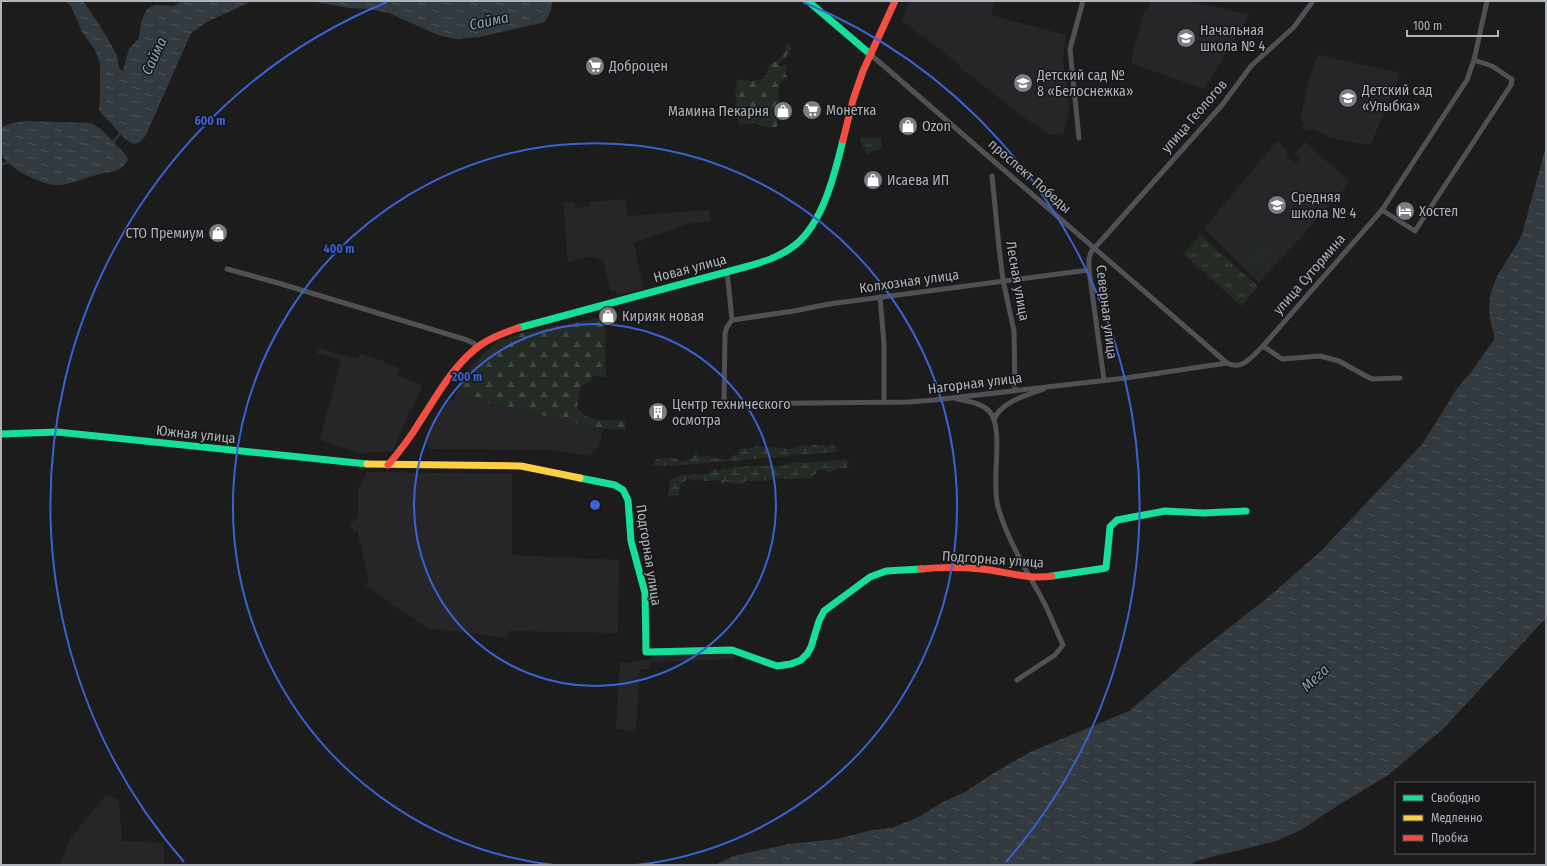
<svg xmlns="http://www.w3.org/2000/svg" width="1547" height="866" viewBox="0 0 1547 866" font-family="'Fira Sans Condensed',sans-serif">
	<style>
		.built { fill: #262628 }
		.grass { fill: url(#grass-tufts) }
		.forest { fill: url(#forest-firs) }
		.wetland { fill: url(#wetland-marsh) }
		.garden { fill: #242b25 }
		.water { fill: url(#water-ripples) }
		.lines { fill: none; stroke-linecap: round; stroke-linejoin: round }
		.stream { stroke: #32393f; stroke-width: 2 }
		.street { stroke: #515155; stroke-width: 5 }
		.fast { stroke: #16e098; stroke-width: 7 }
		.slow { stroke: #ffcf43; stroke-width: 7 }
		.jam { stroke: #f24e42; stroke-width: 7 }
		.ring { fill: none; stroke: #3a62d2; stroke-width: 2 }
		.labels { text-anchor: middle; stroke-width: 3; stroke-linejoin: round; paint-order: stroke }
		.poi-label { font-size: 14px; fill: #afb3bb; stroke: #161618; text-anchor: start }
		.street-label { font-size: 14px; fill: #afb3bb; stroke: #161618 }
		.water-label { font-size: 15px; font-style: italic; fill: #8ba0b1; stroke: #161618 }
		.centre { fill: #3a62d2; stroke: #161618; stroke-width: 2 }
		.ring-label { font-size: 12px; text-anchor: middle; font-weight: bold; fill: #3a62d2; stroke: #161618; stroke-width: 3; stroke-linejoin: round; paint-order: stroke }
	</style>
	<defs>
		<pattern id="grass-tufts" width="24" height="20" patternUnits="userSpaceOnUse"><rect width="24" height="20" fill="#242b25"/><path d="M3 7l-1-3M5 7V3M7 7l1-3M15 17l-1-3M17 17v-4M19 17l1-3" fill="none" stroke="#414743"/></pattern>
		<pattern id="forest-firs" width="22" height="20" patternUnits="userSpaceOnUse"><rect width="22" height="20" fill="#242b25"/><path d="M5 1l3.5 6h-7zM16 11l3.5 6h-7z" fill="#414743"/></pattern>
		<pattern id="wetland-marsh" width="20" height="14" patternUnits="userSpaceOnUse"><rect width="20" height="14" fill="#242b25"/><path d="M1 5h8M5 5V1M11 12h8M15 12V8" fill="none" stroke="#414743"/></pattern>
		<pattern id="water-ripples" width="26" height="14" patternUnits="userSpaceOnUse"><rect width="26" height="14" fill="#32393f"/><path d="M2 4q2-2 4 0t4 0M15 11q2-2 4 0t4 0" fill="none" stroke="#4d5359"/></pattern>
	</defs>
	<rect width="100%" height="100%" fill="#1c1c1c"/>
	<!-- built -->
	<g class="built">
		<path d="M909 1H994L991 15 1066 35 1063 59 1069 111 1063 134H1049L1025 118 962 69 955 61 902 21Z"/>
		<path d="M1150 1H1189L1249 15 1204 89 1133 64 1131 60 1144 12H1147Z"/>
		<path d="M1318 55 1401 73 1371 144H1360L1328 137V136L1312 129 1311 131 1302 128 1304 122 1300 120 1310 76Z"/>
		<path d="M1277 141 1287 149V156L1295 164 1301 158 1295 153 1305 142 1348 180 1349 184 1259 283 1205 230V227Z"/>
		<path d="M626 199 627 216 709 210 711 221 687 224 634 243 643 289 617 295 616 290 611 291 603 260 593 257 574 259V261L568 262 563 203 574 202 575 208 590 206V202Z"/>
		<path d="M317 348 358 359 360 354 384 361V363L400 368 397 375 422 385 412 410H410L393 451 359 453 320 440 341 360 316 353Z"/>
		<path d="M456 393 463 395V397L603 429 599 447 589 456 555 450 430 449 425 438 435 416 451 400 454 401Z"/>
		<path d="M367 472 512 474V555L619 560 618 633 508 631 507 638 427 628 365 585 369 580 357 530 355 532 349 525 358 517V488Z"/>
		<path d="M734 652V659L651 662 650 669H640L636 731 616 729 620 662 632 663 633 661 650 660 651 655Z"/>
		<path d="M106 795 119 800 122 841 164 843V865H60L71 837Z"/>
	</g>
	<!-- grass -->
	<g class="grass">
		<path d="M860 137 881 138 882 148 867 154 861 144Z"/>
		<path d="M1200 235 1258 286 1242 306 1183 254Z"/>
	</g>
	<!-- forest -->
	<g class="forest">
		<path d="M787 42 790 45 791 49 789 51V54L786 55V58L778 64 780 66H783L784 65 787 66 785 74 788 77 784 79 778 85 780 87 778 92 780 106 776 112 778 118 777 127C770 128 759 127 754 122L751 124H740L736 117 737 109 735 105 737 101 735 94 737 80 739 79C744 81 748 80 752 81L754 80H759L765 78 769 65C779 60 786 54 787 42Z"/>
		<path d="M603 317 605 333 606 377 592 376 591 381 581 386 577 407 584 415 597 420H625L626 430 603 429 463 397V395L456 393 459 390 466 374 483 354 498 341 522 333Z"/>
	</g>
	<!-- wetland -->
	<g class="wetland">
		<path d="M813 444 819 446 824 444 825 446 832 445 836 447 837 452 682 465 663 466 662 464 661 466H655L652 465 657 458C664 459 674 456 680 461 686 461 694 458 696 452L700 457 708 456 727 460 734 455H738L739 449C745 447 750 450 756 446L790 449 806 445 810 447Z"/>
		<path d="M844 459 849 462V465L846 468H837L830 473C828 472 827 471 824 470 818 467 816 475 812 478L786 479 774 478 772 480 750 481 747 480 742 484H733L725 481 723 485 718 480 704 481 701 479 696 481 692 479H687L680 485 679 495 669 497 668 496 670 480 680 475 708 474 710 472 711 470 715 469 720 471 723 468 730 469 736 466 742 467C747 465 754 467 759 465L765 467 767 465C773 467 787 466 792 462L797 463 798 462 801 463 842 460Z"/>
	</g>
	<!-- garden -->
	<path class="garden" d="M1261 241 1274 253 1259 270 1245 258Z"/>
	<!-- water -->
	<g class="water">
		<path d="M64 1H83L99 24 117 55 119 68 123 71 129 49 139 38 141 22 147 9 155 5 173 6 183 1H252L207 22 191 33 146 135C135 152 126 140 116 129 110 122 104 117 99 110L100 97V63L95 50 82 32 71 6Z"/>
		<path d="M310 1H552L551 10 545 22 480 37 455 39 438 35 389 13 369 9 349 8Z"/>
		<path d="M25 121 91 123 101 129 126 155 128 160C119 174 110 171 96 175 83 178 71 185 58 185 43 186 4 167 1 152 0 145 1 135 1 127L13 123Z"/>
		<path d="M1546 146V618L1442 730 1387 776 1337 806 1301 830 1276 841 1199 860 1189 865H715L734 856 751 852 789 844 837 839 872 830 891 828 904 823 919 817 941 803 965 792 992 774 1030 752 1129 711 1198 652 1266 599 1321 551 1423 443 1456 390 1471 372 1494 340C1495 331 1491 327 1490 319 1489 312 1489 304 1490 298 1494 274 1512 256 1522 234Z"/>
	</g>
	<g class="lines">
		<!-- stream -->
		<g class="stream">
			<path d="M113 142 120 134"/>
			<path d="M1 165 9 162"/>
		</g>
		<!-- street -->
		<g class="street">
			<path d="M870 54 1227 363C1243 371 1252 356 1263 346L1382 210 1467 80 1474 60 1487 1"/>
			<path d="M1079 138 1070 49 1083 1"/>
			<path d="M992 176 999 247 1003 280 1014 331 1015 390"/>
			<path d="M1382 210 1415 231 1511 85 1512 79 1510 78 1492 66 1474 60"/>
			<path d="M227 269 278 283 467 340 479 346"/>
			<path d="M727 271 732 320 727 327 725 333 724 404 909 402 934 400 1126 378 1227 363"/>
			<path d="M880 297 884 344V402"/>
			<path d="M732 320 794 311 829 304 1089 270"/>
			<path d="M1263 346 1282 359 1320 356 1339 361 1364 375 1372 379 1400 378"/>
			<path d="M1104 380 1089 270V259L1091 252 1222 105 1251 66 1294 27 1313 1"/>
			<path d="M957 399C969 401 986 404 992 415 1003 437 991 481 998 507 1007 538 1024 567 1040 595 1049 611 1055 628 1063 645L1055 655 1017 680"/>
			<path d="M994 420C1000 402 1027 395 1044 389"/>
		</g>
		<!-- fast -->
		<g class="fast">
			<path d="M808 1 870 54"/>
			<path d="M518 328 745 267C763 262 780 257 795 245 823 223 835 173 843 140"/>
			<path d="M1 434 57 432 367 464"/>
			<path d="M580 478 615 485 623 490 628 500 631 541 645 593 646 652 732 650 777 666 791 664 801 660 807 654 811 647 819 621 824 611 870 577 886 571 921 569"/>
			<path d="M1052 576 1106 568 1110 527 1117 520 1165 511 1203 513 1246 511"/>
		</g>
		<!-- slow -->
		<path class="slow" d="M367 464 521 466 580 478"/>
		<!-- jam -->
		<g class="jam">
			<path d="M843 140 853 100 863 71 895 1"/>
			<path d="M388 465C399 452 410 438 419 423 437 396 454 363 482 344 493 337 506 332 518 328"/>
			<path d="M921 569C941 567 961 567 981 569 1005 571 1028 580 1052 576"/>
		</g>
	</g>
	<!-- distance rings -->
	<g class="ring">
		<circle cx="595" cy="505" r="181"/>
		<path d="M554 865A362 362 0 1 1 636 865"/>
		<path d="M184 862A544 544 0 0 1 387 2M803 2A544 544 0 0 1 1006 862"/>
	</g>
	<!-- icons -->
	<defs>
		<g id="school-disc" transform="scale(1)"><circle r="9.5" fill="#7c7e83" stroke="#161618"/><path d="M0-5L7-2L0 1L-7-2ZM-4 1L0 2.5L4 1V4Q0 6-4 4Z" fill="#fff"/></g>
		<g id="supermarket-disc" transform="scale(1)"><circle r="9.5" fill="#7c7e83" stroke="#161618"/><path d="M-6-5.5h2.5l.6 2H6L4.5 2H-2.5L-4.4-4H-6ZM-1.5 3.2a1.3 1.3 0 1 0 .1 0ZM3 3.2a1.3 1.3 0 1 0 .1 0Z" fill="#fff"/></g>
		<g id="shop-disc" transform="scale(1)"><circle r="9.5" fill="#7c7e83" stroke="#161618"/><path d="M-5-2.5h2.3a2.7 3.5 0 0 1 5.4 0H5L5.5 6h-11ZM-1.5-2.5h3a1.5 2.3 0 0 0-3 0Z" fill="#fff"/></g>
		<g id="hotel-disc" transform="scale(1)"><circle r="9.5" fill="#7c7e83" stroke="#161618"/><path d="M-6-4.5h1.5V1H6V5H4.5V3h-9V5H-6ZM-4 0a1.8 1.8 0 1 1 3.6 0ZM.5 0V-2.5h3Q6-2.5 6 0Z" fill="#fff"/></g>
		<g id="building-disc" transform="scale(1)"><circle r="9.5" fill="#7c7e83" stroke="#161618"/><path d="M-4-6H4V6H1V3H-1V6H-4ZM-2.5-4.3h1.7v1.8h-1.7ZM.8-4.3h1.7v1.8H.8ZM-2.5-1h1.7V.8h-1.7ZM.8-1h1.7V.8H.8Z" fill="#fff"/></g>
	</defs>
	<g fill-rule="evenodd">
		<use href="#school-disc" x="1186" y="38"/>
		<use href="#supermarket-disc" x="595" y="66"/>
		<use href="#school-disc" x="1023" y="83"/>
		<use href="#school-disc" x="1348" y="98"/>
		<use href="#supermarket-disc" x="812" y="110"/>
		<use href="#shop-disc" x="783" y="111"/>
		<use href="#shop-disc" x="908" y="126"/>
		<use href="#shop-disc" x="873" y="180"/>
		<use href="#school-disc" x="1277" y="205"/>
		<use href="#hotel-disc" x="1405" y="211"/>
		<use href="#shop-disc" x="218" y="233"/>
		<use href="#shop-disc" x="608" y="316"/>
		<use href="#building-disc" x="658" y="412"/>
	</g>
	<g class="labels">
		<!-- poi labels -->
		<g class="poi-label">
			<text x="1200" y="35">Начальная<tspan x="1200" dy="16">школа № 4</tspan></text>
			<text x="609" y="71">Доброцен</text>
			<text x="1037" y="80">Детский сад №<tspan x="1037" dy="16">8 «Белоснежка»</tspan></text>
			<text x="1362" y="95">Детский сад<tspan x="1362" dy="16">«Улыбка»</tspan></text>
			<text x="826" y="115">Монетка</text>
			<text x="769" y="116" text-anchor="end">Мамина Пекарня</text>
			<text x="922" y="131">Ozon</text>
			<text x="887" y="185">Исаева ИП</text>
			<text x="1291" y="202">Средняя<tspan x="1291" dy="16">школа № 4</tspan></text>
			<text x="1419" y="216">Хостел</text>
			<text x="204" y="238" text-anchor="end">СТО Премиум</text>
			<text x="622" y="321">Кирияк новая</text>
			<text x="672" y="409">Центр технического<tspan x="672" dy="16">осмотра</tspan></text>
		</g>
		<!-- street labels -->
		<g class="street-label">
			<text transform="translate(1194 116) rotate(-49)" y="5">улица Геологов</text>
			<text transform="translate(1030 176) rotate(41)" y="5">проспект Победы</text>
			<text transform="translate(690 268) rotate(-15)" y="5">Новая улица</text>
			<text transform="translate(1309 274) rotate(-49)" y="5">улица Сутормина</text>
			<text transform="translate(909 281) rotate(-8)" y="5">Колхозная улица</text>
			<text transform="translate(1018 281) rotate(80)" y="5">Лесная улица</text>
			<text transform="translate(1107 312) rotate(83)" y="5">Северная улица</text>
			<text transform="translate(975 383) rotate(-7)" y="5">Нагорная улица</text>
			<text transform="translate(196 434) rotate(6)" y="5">Южная улица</text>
			<text transform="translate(649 555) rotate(81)" y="5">Подгорная улица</text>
			<text transform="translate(993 559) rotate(4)" y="5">Подгорная улица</text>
		</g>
		<!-- water labels -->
		<g class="water-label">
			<text transform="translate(489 21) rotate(-12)" y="5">Сайма</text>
			<text transform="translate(154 56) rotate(-65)" y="5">Сайма</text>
			<text transform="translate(1315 678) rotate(-43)" y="5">Мега</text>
		</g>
	</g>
	<circle cx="595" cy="505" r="6" class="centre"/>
	<g class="ring-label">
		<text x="210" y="125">600 m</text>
		<text x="339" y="253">400 m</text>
		<text x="467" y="381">200 m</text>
	</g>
	<!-- border -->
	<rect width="1547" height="866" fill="none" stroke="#afb3bb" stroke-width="4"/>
	<!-- legend -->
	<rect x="1395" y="782" width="140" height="72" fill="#161618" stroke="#535559"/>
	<rect x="1403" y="795" width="20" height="6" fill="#16e098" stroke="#535559"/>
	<text x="1431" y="802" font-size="12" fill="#afb3bb">Свободно</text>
	<rect x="1403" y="815" width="20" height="6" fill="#ffcf43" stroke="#535559"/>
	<text x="1431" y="822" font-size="12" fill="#afb3bb">Медленно</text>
	<rect x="1403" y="835" width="20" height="6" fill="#f24e42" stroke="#535559"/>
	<text x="1431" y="842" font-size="12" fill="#afb3bb">Пробка</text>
	<!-- scale -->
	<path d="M1407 30v6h91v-6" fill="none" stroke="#afb3bb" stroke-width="2"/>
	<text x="1413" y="30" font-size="12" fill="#afb3bb" stroke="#161618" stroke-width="3" paint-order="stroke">100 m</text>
</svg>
